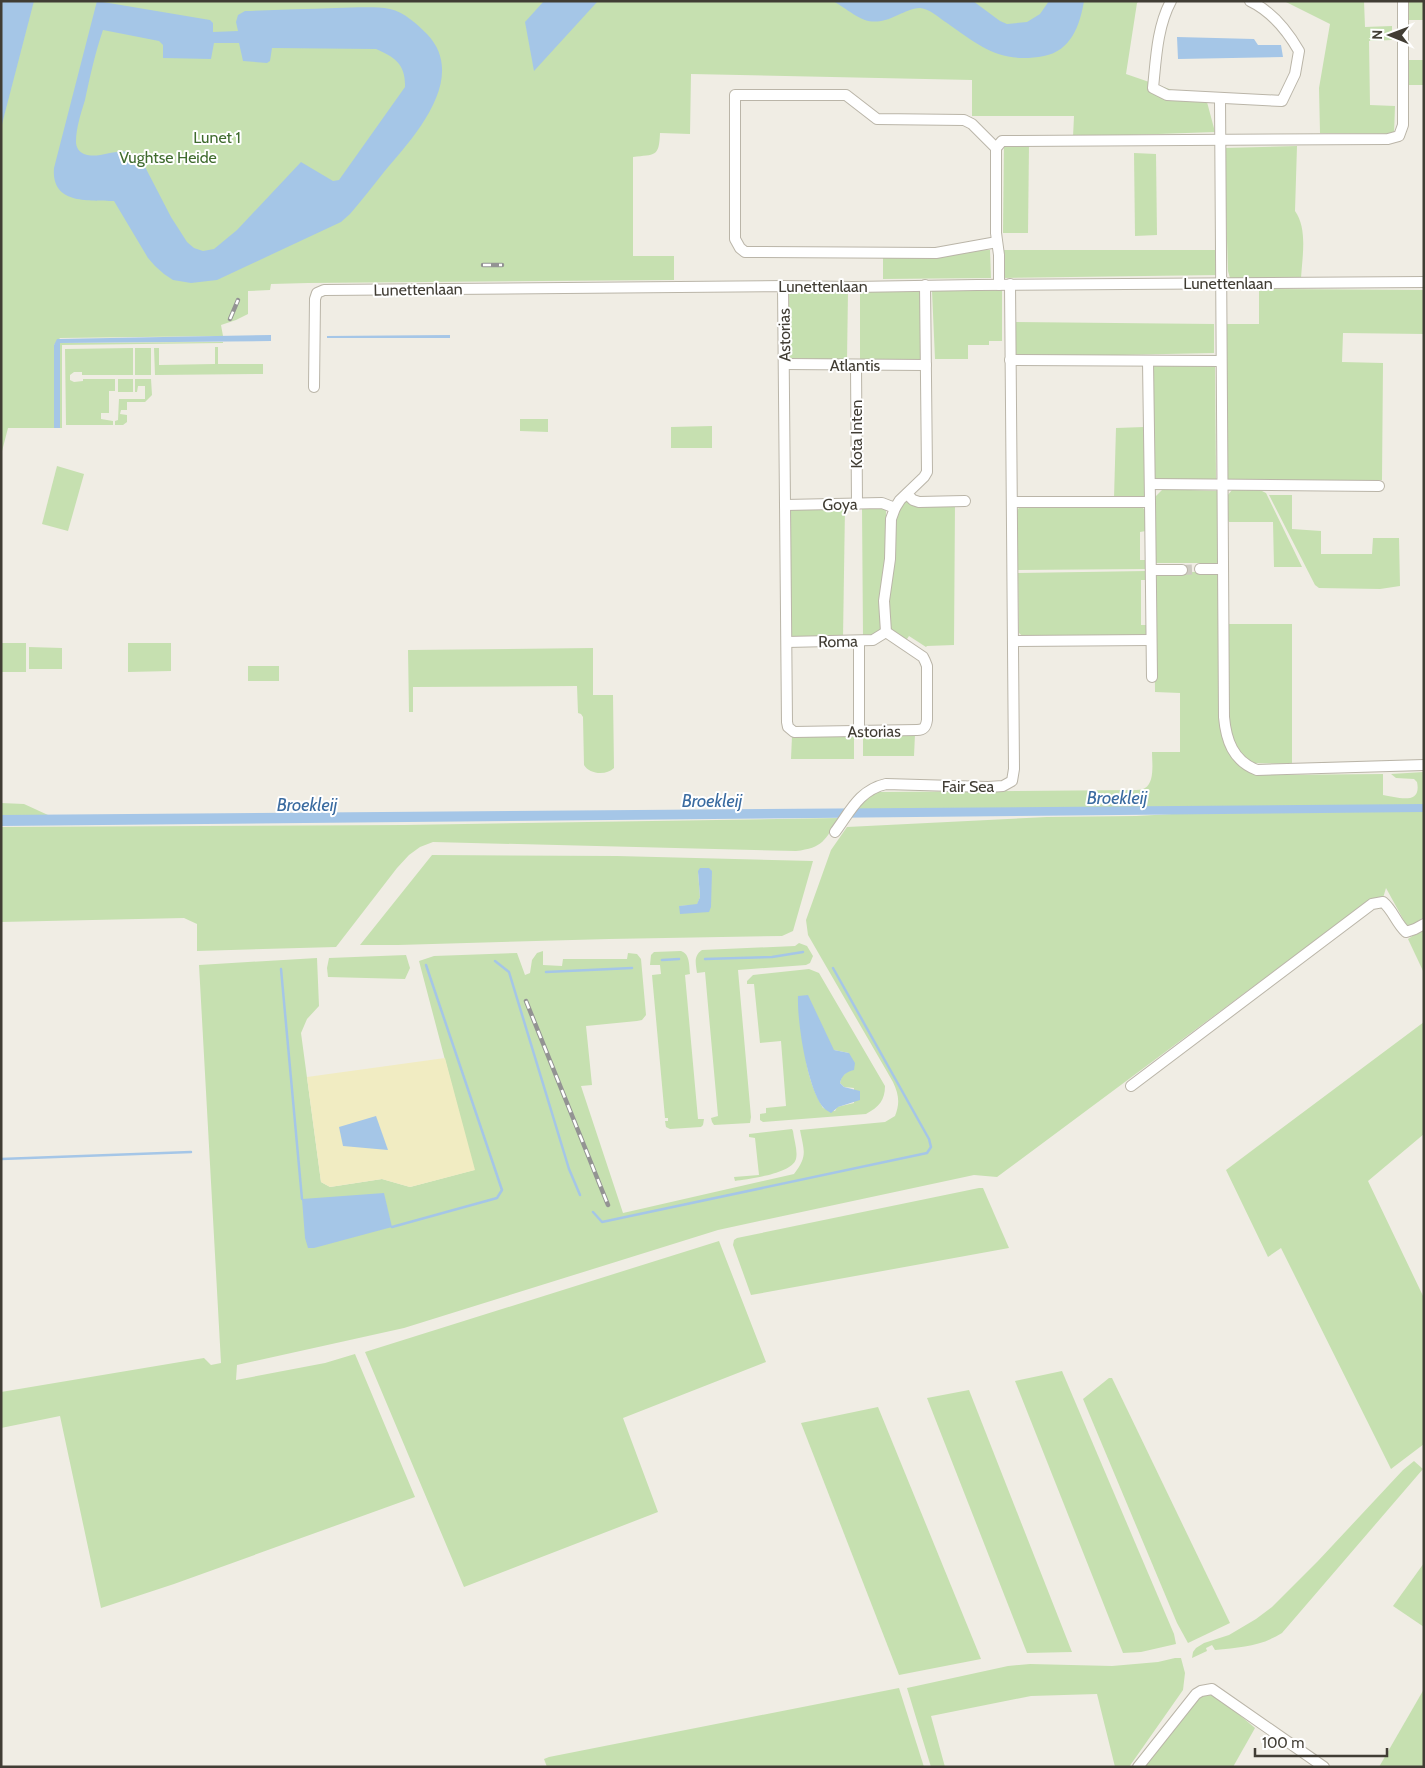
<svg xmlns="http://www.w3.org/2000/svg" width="1425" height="1768" viewBox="0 0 1425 1768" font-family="Cabin,sans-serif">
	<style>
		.green { fill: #c6e0b0; fill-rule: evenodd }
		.sand { fill: #f1ecc2 }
		.water { fill: #a5c6e7; fill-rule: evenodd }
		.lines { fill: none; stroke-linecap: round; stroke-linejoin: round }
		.stream { stroke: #a5c6e7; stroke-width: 2.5 }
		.minor-tunnel { stroke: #cdcac1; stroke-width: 10; stroke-dasharray: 10 5; stroke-linecap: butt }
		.minor-casing { stroke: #bab5a8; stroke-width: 12 }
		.minor { stroke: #fff; stroke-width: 10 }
		.rail-casing { stroke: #939393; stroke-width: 4.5 }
		.rail { stroke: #fff; stroke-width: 2.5; stroke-dasharray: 8; stroke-linecap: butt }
		.labels { text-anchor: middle; stroke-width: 4; stroke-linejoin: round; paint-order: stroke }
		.park-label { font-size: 16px; fill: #406c2f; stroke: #fff }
		.street-label { font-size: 16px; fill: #413d34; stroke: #fff }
		.water-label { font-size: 18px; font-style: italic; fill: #3a6ba0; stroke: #fff }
	</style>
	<rect width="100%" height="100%" fill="#f0ede4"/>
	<!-- green -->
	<g class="green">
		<path d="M1 1H1139L1137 3 1126 74 1207 102 1215 132 1073 137 1074 116H972V80L691 74 690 134 660 133C659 158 655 154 633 157V256H674V280L308 283 271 284 270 290 248 291V314L236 320 221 325 223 336 60 338 54 345V428H8L1 455Z"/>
		<path d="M1284 1H1364L1365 27 1392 26V40L1369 41 1370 105 1395 106 1394 134 1320 133 1319 88 1330 24Z"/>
		<path d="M1403 1H1424V20H1402Z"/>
		<path d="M1406 60H1424V85H1405Z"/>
		<path d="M1004 145H1029L1028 233H1003Z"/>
		<path d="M1297 146 1295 211C1308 229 1302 258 1301 279L1230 278 1228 271 1224 148Z"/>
		<path d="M1134 153 1156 154 1157 235 1135 236Z"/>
		<path d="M990 250 991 278 883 279V253Z"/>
		<path d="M1003 250H1218V275L1003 278Z"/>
		<path d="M1259 289 1424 290V334L1343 333 1342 362 1383 363 1382 480 1227 484 1225 324H1259Z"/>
		<path d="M1002 290V341H989V345H968V359H935L932 291Z"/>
		<path d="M848 291 847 360 789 358V292Z"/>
		<path d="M860 291H921L920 359 860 360Z"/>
		<path d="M1015 322 1214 324V353L1118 355H1016Z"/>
		<path d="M223 342V343L62 345V428H60V343Z"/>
		<path d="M215 347H218V364H263V374L155 375 154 348H159V365L215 364Z"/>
		<path d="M133 348V375H82V372H74L70 375V380L74 382 83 381V379H115V391H109V413H101V419L113 421V425H66L65 349Z"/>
		<rect x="135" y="348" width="16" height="27"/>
		<path d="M1151 364 1215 366 1216 480H1153Z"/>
		<rect x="118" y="379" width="15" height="13"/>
		<path d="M135 379H151L152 395 145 402H127V410H121L120 414 127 415V422L123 425H115V421L118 420 119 399H145V386H138L137 392H135Z"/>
		<path d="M520 419H548V432L520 431Z"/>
		<path d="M712 426V448H671V427Z"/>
		<path d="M1144 427V497L1114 498 1116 428Z"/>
		<path d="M57 466 84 474 68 531 42 524Z"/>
		<path d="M1163 489 1217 491V563H1155L1154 498Z"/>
		<path d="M1232 490H1260L1266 493 1302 567H1274L1273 522H1229L1227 518V496Z"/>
		<path d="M1269 495H1292V529L1321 531V554H1372L1373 538H1399L1400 586 1380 589 1319 588 1315 585Z"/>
		<path d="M906 500 955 504 954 645 927 646 926 647 909 636 905 642 892 632 887 623 894 523 903 502Z"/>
		<path d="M1139 504 1146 511V531L1140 532V560H1147V569L1018 570 1017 511 1020 506Z"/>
		<path d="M845 507 843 638 792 636 789 512 791 509Z"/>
		<path d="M886 507V550L881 599 882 629 873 635 863 637 862 508Z"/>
		<path d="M1147 571V580H1141V625H1148L1146 635 1025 638 1019 633 1018 573Z"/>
		<path d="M1180 572H1220L1221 707 1240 765 1254 775 1383 774V795C1397 797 1422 806 1417 782L1414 779 1396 778 1391 774 1424 772V917L1408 928 1386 888 1383 898H1375L1367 902 997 1177 974 1175 718 1230 404 1328 237 1365 236 1380 325 1363 355 1354 415 1497 174 1584 101 1608 60 1416 1 1428V1392L204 1358 211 1365 221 1363 199 965 317 958 319 1006 307 1019 301 1033 321 1182 330 1187 382 1179 410 1187 474 1170 419 961 434 956 517 953 525 975 530 973 532 960 537 953 543 951V965L562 966 563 959H627L628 953 637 954 641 959 646 1015 642 1020 637 1021 586 1026 592 1085 581 1086 623 1213 794 1174C808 1156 804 1151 800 1130L885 1122 895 1116C900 1103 899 1095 893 1082L808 935 806 920 831 850 847 827 1047 817 1136 816 1245 810 854 812 862 801 878 792 1133 790C1137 790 1142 790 1145 788 1155 782 1152 762 1152 752H1180V693L1155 692 1154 578 1156 574Z"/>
		<path d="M1226 624H1292V764L1251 763 1240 755 1228 729Z"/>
		<rect x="1" y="643" width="25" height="29"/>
		<path d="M128 643H171V671L128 672Z"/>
		<path d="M29 647 62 648V669H29Z"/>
		<path d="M593 648V695H613L614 768C606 776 589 774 584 765L583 717 581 714 578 713 577 686 413 687V712H409L408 650Z"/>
		<rect x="248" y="666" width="31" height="15"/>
		<path d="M863 733 915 734 914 756H863Z"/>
		<path d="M854 735V759H791L792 736Z"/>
		<path d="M1 803 24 804 48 815H1Z"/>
		<path d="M839 818C825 840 823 848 796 851L433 842 420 847 409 855 397 868 336 947 197 951V924L184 918 1 922V827L404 825Z"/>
		<path d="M432 855 617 856 813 861 793 931 782 936 609 939 398 945H360ZM698 871 709 912 679 906 697 905 700 897Z"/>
		<path d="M1424 928V973L1408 939Z"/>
		<path d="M799 943 807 946 813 956 810 963 806 965 738 970 751 1117 750 1123 714 1125 712 1122 711 1118 718 1116 705 972 697 973C696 964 693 956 702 950L795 946Z"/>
		<path d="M681 951C690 954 689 965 690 974L685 975 698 1119H704L703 1125 701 1127 670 1129 666 1127 665 1121H668V1118H665L652 975 661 974 660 965H650L651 955 654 952Z"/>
		<path d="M406 955 410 968 405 979 328 977 327 968 329 958Z"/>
		<path d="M809 969 819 973 885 1086C885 1100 879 1107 866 1114L763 1122 760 1120V1114L766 1113V1108L786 1106 781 1041 760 1043 754 984H747V981L753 975ZM834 1050 849 1053 847 1072 842 1076 840 1083 844 1087 854 1088V1103L837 1107 835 1111 823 1108C813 1091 807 1072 805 1053Z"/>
		<path d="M1424 1022V1134L1368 1181 1424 1298V1444L1391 1469 1281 1248 1268 1257 1226 1170Z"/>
		<path d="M792 1129 793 1131C794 1140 798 1151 796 1159 792 1174 748 1179 735 1181L734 1177 759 1175 755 1138 749 1137V1134Z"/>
		<path d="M979 1188H983L1009 1248 751 1295 733 1245 734 1240 737 1238Z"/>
		<path d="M719 1241 766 1362 623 1418 658 1512 464 1587 365 1352Z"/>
		<path d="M1062 1371 1174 1634 1176 1644 1141 1652 1123 1653 1015 1381Z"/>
		<path d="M1109 1378H1112L1230 1623 1188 1643 1177 1623 1083 1399Z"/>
		<path d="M969 1390 1072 1652 1027 1653 927 1398Z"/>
		<path d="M878 1407 981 1659 899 1675 801 1423Z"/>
		<path d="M1414 1461 1423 1469 1282 1633C1259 1647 1241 1647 1215 1650L1212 1645 1206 1648 1207 1651 1192 1658 1193 1652 1196 1648 1204 1643 1229 1635 1256 1619 1272 1607 1318 1561 1403 1470Z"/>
		<path d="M1424 1563V1627L1393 1606Z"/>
		<path d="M1175 1658H1181L1185 1673 1183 1690 1129 1767H1115L1097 1694 1031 1696 931 1716 945 1767H931L907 1688 1008 1666 1030 1664 1112 1666 1158 1662Z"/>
		<path d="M899 1688 924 1767H547L544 1759 549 1757Z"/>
		<path d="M1424 1689V1767H1379Z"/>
		<path d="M1205 1694 1216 1695 1255 1728 1233 1767H1141L1197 1698Z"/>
	</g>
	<!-- sand -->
	<path class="sand" d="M445 1058 475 1170 410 1187 382 1179 330 1187 321 1182 307 1077Z"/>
	<!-- water -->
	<g class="water">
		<path d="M1 1H34L1 128Z"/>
		<path d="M97 1 210 20 213 23V32L238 31 236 22 238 15 245 11C275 10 306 9 336 8 353 8 373 6 390 9 404 12 417 24 427 34 469 78 413 138 384 172 373 186 362 200 350 214L341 222 217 280 191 283 173 280 164 274 155 266 148 258 114 201C89 200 51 205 54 168ZM103 30 159 41 163 45V58L211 59 214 43H239L243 61 267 63 270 61 272 48 376 49C395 57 406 65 405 87L339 180 333 181 301 162 237 230 214 249 203 251 194 248 187 242 171 217 142 161C123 140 104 161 84 154 79 152 76 147 76 142 76 128 81 113 85 100 90 77 95 53 103 30Z"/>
		<path d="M544 1H598L534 71 525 22Z"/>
		<path d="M833 1H973L1000 21 1007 24 1027 22 1040 14 1049 1H1084C1080 25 1071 51 1044 56 1001 64 981 47 947 23 939 18 930 9 920 8 912 8 905 12 898 15 867 30 860 17 833 1Z"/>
		<path d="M1177 37 1254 39 1258 45H1281L1283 57 1178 59Z"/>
		<path d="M271 335V341L60 343V428H54V345L57 339Z"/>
		<path d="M450 335V338H327V336Z"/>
		<path d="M1424 804V812L1 826V815Z"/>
		<path d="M700 868H709L712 871 711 907 709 912 680 914 679 906 697 904 700 897 698 871Z"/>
		<path d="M808 995 834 1050 849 1053 855 1063 854 1070C846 1072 842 1075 840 1083L844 1087 860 1091V1100L838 1107 831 1113C828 1111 824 1109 822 1106 807 1085 797 1022 798 996Z"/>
		<path d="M376 1116 388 1150 343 1146 339 1127Z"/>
		<path d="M384 1193 392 1227 314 1248H308L305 1238 302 1199Z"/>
	</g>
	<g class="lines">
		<!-- stream -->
		<g class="stream">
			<path d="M705 959 772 957 803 952"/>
			<path d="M662 960 679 959"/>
			<path d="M495 961 509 972 569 1169 580 1195"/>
			<path d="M281 969 302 1199"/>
			<path d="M546 972 632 968"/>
			<path d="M1 1159 191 1152"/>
			<path d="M593 1212 602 1222 927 1153 931 1147 929 1139 833 968"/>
			<path d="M392 1227 497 1198 502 1190 426 965"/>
		</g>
		<!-- minor-tunnel -->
		<path class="minor-tunnel" d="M1182 570 1200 569"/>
		<!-- minor casing -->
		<g class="minor-casing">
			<g id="minor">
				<path d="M1171 1C1157 27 1156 59 1153 88L1167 95 1282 101 1295 74 1299 51C1288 32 1271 11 1250 1"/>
				<path d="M1220 99 1224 717C1226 740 1233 761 1257 770L1424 765"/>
				<path d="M996 148 972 124 964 120 877 119 846 95H735V239L740 248 745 252 936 253 997 242"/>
				<path d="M999 285V255L996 233V148L1002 141 1388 139 1399 136 1403 125V1"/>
				<path d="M783 286 787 722 788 727 794 732 917 730C924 730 926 727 927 720V666L925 661 923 657 886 632 884 601 890 559 891 519 895 508 900 500 924 477 927 472 925 285"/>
				<path d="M1010 360 1221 361"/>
				<path d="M785 364 926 365"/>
				<path d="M856 365 857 504"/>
				<path d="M314 387 315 299 317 293 324 290 783 286 853 287 977 285 1424 282"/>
				<path d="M1150 484 1379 486"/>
				<path d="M907 494 913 500 919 502 965 501"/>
				<path d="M1012 502H1150L1148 361"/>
				<path d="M1150 502 1152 677"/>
				<path d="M785 505 882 503 895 508"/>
				<path d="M1200 569H1223"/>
				<path d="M1151 570H1182"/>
				<path d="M859 641V731"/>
				<path d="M1013 641 1151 640"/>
				<path d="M787 642 873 640 886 632"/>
				<path d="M835 832C850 812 859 790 886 784L988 787 1003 786 1012 781 1014 769 1010 284"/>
				<path d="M1131 1086 1372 904 1383 902C1393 910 1396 923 1406 932L1415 929 1424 924"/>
				<path d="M1138 1767 1196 1694 1201 1691 1212 1689 1324 1767"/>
			</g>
		</g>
		<!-- minor -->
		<use href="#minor" class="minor"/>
		<!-- rail casing -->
		<g class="rail-casing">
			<g id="rail">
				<path d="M483 265H502"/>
				<path d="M230 319 238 300"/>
				<path d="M526 1001 608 1205"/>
			</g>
		</g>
		<!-- rail -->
		<use href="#rail" class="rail"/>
	</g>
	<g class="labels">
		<!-- park labels -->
		<g class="park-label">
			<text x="217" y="143">Lunet 1</text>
			<text x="168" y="163">Vughtse Heide</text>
		</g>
		<!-- street labels -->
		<g class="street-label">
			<text x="1228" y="289">Lunettenlaan</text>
			<text x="823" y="292">Lunettenlaan</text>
			<text transform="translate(418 289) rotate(-1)" y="6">Lunettenlaan</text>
			<text transform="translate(784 335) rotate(-91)" y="6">Astorias</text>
			<text x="855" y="371">Atlantis</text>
			<text transform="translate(856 434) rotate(-90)" y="6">Kota Inten</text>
			<text transform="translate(840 504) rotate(-1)" y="6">Goya</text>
			<text transform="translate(838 641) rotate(-1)" y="6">Roma</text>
			<text transform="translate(874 731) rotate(-1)" y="6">Astorias</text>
			<text x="968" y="792">Fair Sea</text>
		</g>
		<!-- water labels -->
		<g class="water-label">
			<text x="1117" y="804">Broekleij</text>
			<text x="712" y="807">Broekleij</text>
			<text x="307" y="811">Broekleij</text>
		</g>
	</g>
	<!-- border -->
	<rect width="1425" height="1768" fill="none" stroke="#413d34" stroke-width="5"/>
	<!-- north arrow -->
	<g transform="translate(1390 35) rotate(271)" stroke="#ffffff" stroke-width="4" paint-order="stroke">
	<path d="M0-4L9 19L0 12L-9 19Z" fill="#413d34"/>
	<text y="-8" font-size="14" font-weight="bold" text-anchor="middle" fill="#413d34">N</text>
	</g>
	<!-- scale -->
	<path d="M1255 1748v8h132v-8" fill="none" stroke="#413d34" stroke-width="2.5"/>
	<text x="1262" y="1748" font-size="15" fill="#413d34" stroke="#ffffff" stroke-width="4" paint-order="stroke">100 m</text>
</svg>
